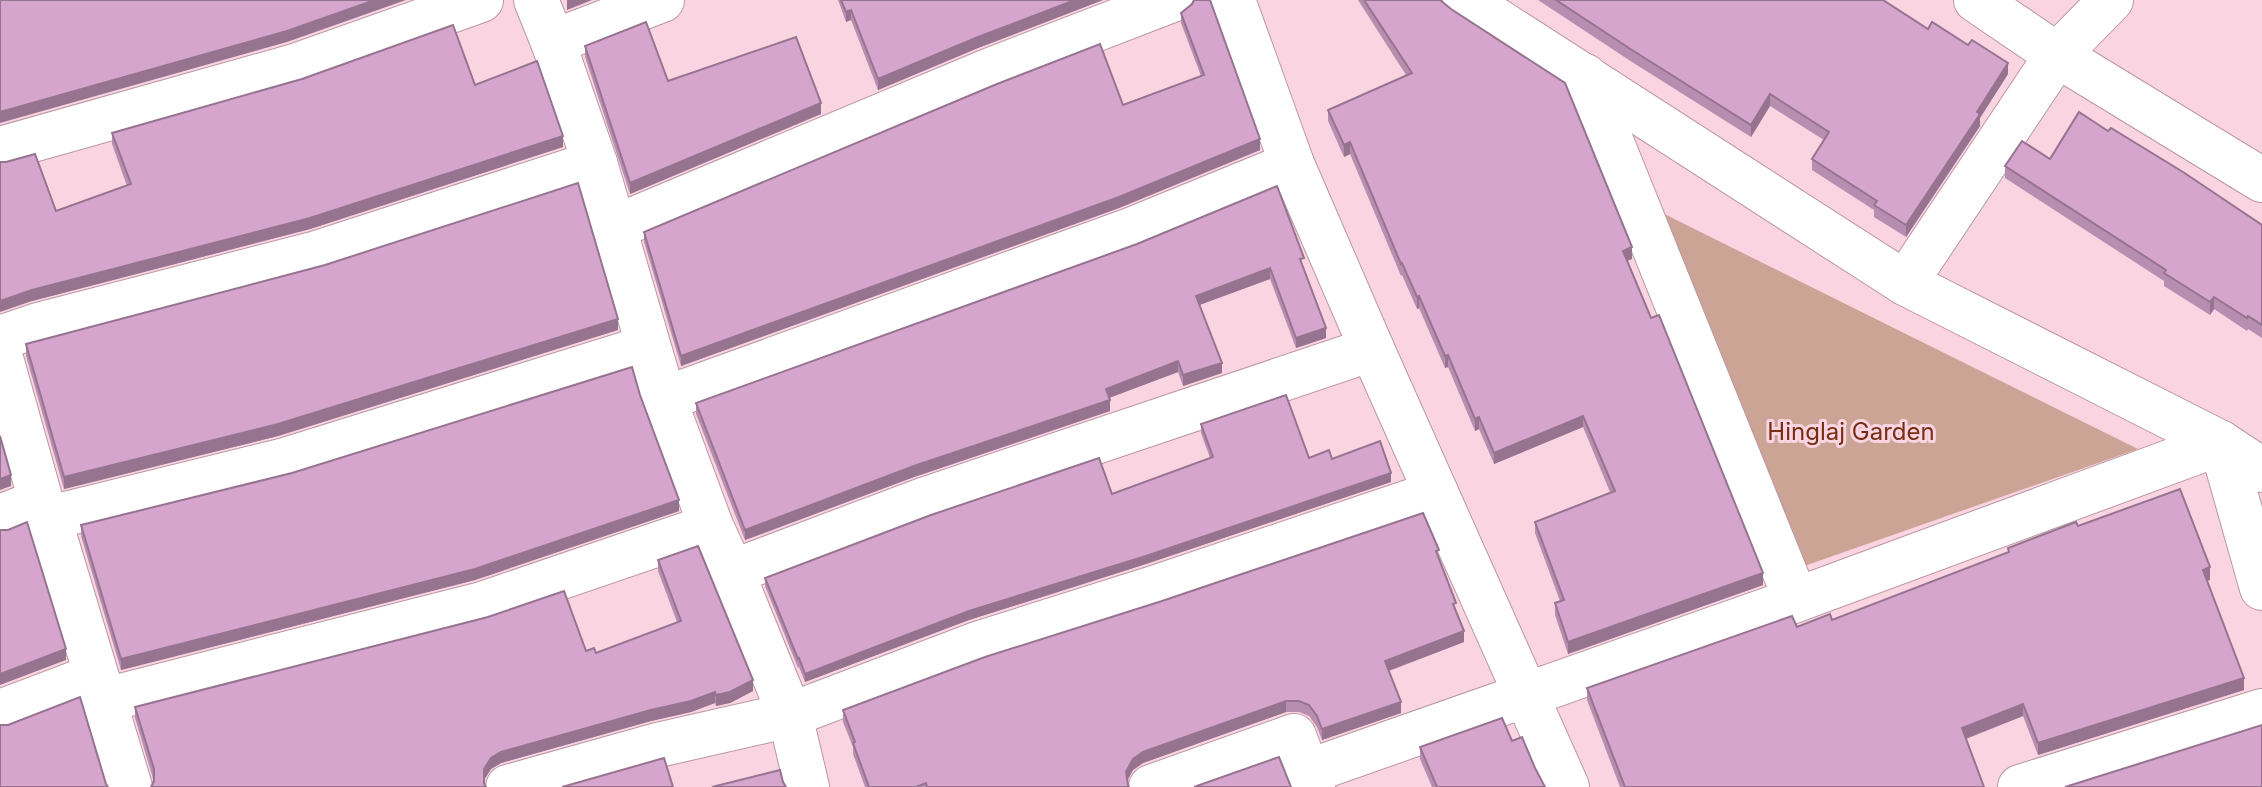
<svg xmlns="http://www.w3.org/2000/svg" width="2262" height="787" viewBox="0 0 2262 787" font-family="Inter,sans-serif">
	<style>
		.green { fill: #cba496 }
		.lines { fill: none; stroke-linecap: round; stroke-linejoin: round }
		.minor-casing { stroke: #ba97a3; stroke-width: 46 }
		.minor { stroke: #fff; stroke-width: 44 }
		.wall { fill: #b88eb0 }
		.shaded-wall { fill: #967490 }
		.building { fill: #d6a5cd; stroke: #967490; stroke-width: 2 }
		.labels { text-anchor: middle; stroke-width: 6; stroke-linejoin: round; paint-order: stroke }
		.park-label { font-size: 24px; fill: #772f13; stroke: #fad4e1 }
	</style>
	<rect width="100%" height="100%" fill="#fad4e1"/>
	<!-- green -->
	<path class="green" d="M1634 199 2138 449 1790 571Z"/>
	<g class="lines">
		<!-- minor casing -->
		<g class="minor-casing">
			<g id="minor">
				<path d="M536 0 553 42 595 163 664 399 711 526 732 572 790 715 807 787"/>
				<path d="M1233 0 1292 164 1372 349 1567 787"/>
				<path d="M1465 0 1905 283 2221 443 2262 470"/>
				<path d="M1976 0 2057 55 2262 180"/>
				<path d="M553 42 662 0"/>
				<path d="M1585 76 1796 600"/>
				<path d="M0 149 295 66 481 0"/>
				<path d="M613 228 988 71 1172 0"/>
				<path d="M1905 283 2057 55 2111 0"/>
				<path d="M0 338 38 325 317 253 595 163"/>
				<path d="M0 355 41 501 49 518 130 787"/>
				<path d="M664 399 1128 231 1292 164"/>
				<path d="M0 517 41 501"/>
				<path d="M49 518 285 460 648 347"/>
				<path d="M732 572 923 500 1372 349"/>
				<path d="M105 700 482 604 711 526"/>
				<path d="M0 712 95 676"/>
				<path d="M1307 772 1796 600 2221 443 2262 588"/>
				<path d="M508 787 658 745 790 715 977 644 1154 588 1436 493"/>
				<path d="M1151 787 1294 736 1313 787"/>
				<path d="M2020 787 2262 711"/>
			</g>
		</g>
		<!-- minor -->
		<use href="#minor" class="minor"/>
	</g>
	<!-- wall -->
	<g class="wall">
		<path d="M838 0H1103L978 48 878 90 851 20 846 22Z"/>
		<path d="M1358 0H1441L1632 259 1627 261 1763 585 1568 654 1555 615V603L1560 601 1535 533V522L1610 492 1583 427 1494 464 1479 429 1475 431 1448 367 1445 368 1419 308 1417 309 1402 275 1401 276 1350 154 1344 157 1328 121V110L1406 75Z"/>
		<path d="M1538 0H1883L1928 29 2008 74 1980 118V126L1906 237 1874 217V210L1812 170V159L1824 140 1770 106 1751 137 1632 62Z"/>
		<path d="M1192 4 1260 150 1119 208 681 366 644 242V232L1123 105 1201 76 1181 23V13Z"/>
		<path d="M585 46 668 81 821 114 630 194 585 57Z"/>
		<path d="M475 85 563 147 310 229 32 301 56 211 127 186 112 144V133Z"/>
		<path d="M2108 131 2262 225V338L2248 329 2247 331 2214 309 2210 315 2164 286V281L2005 178V166L2050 159Z"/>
		<path d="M1137 244 1304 268 1326 338 1296 348 1270 279 1200 305 1222 373 1183 386 1178 372 1109 398 1110 411 914 477 745 540 696 414V403Z"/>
		<path d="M618 330 278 436 64 489 26 356V344Z"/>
		<path d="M640 395 679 511 475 580 121 670 81 536V525Z"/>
		<path d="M1201 424 1309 458 1332 459 1391 482 1146 564 969 620 805 682 799 667 798 668 765 586V578L1112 494 1210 458 1201 433Z"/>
		<path d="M2078 526 2210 580 2207 581 2244 690 2038 755 2023 716 1966 739 1984 787H1620L1587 700V688L1797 627 1832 620 2008 553V548Z"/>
		<path d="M1439 558 1456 612 1464 642 1389 671 1401 713 1322 740 1317 727 1309 716 1299 712H1286L1143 763 1133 770 1127 781 1129 787H865L853 754V747L843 722V710Z"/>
		<path d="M658 560 753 691 730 703 716 706 715 703 691 712 651 721 501 763 491 769 484 780V783L154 782 135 718V707L586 651 596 653 677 622 658 571Z"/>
		<path d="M1512 741 1535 768 1545 787H1432L1420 759V747Z"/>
	</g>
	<!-- shaded-wall -->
	<g class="shaded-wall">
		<path d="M375 0H406L287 42 0 123V112Z"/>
		<path d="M567 0H592L567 10Z"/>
		<path d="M1075 0H1103L978 48 878 90V79L978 37Z"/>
		<path d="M851 10V20L846 22V12Z"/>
		<path d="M2008 63V74L1980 118V126L1906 237V225Z"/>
		<path d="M1770 94V106L1751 137V125Z"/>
		<path d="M821 103V114L630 194V183Z"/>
		<path d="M563 136V147L310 229 32 301 0 312V301L32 290Z"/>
		<path d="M1260 139V150L1119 208 681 366V356Z"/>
		<path d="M1350 142V154L1344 157V145Z"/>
		<path d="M1632 247V259L1623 262V251Z"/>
		<path d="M1270 268V279L1196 306V296Z"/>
		<path d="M1419 296V308L1417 309V297Z"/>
		<path d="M2214 297V309L2210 315V302Z"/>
		<path d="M618 319V330L278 436 64 489V477Z"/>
		<path d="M1326 328V338L1296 348V338Z"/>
		<path d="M1448 355V367L1445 368V356Z"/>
		<path d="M1178 361V372L1106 399V389Z"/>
		<path d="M1222 363V373L1183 386V375Z"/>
		<path d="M1110 400V411L914 477 745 540V530L914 466Z"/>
		<path d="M1583 416V427L1494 464V453Z"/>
		<path d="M1479 417V429L1475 431V419Z"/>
		<path d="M1391 473V482L1146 564 969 620 805 682V674L969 611Z"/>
		<path d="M11 475V486L0 490V479Z"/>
		<path d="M679 500V511L475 580 121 670V659Z"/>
		<path d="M2210 567V580L2203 582V570Z"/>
		<path d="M1763 573V585L1568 654V642Z"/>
		<path d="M1464 631V642L1385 672V661Z"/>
		<path d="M66 649V660L0 685V674Z"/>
		<path d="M2244 678V690L2038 755V743Z"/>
		<path d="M753 680V691L730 703 716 706V695Z"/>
		<path d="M715 692V703L691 712 651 721 501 763 491 769 484 780V769L491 758 501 752Z"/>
		<path d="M1286 701V712L1143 763 1133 770 1126 783V772L1133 759 1143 752Z"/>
		<path d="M1401 702V713L1322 740V729Z"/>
		<path d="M2023 704V716L1962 740V728Z"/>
	</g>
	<!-- building -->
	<g class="building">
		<path d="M0 0H375L287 31 0 112Z"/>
		<path d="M841 0H1075L978 37 878 79 851 10 846 12Z"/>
		<path d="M1194 0H1210L1260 139 1119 197 681 356 644 232 997 84 1100 44 1123 105 1204 75 1181 13 1192 4Z"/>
		<path d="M1364 0H1440L1451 9 1565 83 1632 247 1623 251 1651 318 1659 315 1763 573 1568 642 1555 603 1564 600 1535 522 1615 491 1583 416 1494 453 1479 417 1475 419 1448 355 1445 356 1419 296 1417 297 1402 263 1401 264 1350 142 1344 145 1328 110 1412 73Z"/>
		<path d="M1556 0H1883L1928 29 1932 22 1968 45 1972 40 2008 63 1977 112 1980 114 1906 225 1874 205 1877 201 1812 159 1829 132 1770 94 1751 125 1632 50Z"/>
		<path d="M646 22 668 81 796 37 821 103 630 183 585 46Z"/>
		<path d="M453 25 475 85 537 61 563 136 310 218 32 290 0 301V162H6L35 154 56 211 131 184 112 133 302 79Z"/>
		<path d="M2079 112 2108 131 2111 128 2183 172 2262 225V325L2248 316 2247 318 2214 297 2210 302 2164 273 2166 270 2005 166 2022 141 2050 159Z"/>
		<path d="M578 183 618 319 278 424 64 477 26 344 325 265Z"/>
		<path d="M1277 186 1304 258 1300 259 1326 328 1296 338 1270 268 1196 296 1222 363 1183 375 1178 361 1106 389 1110 400 914 466 745 530 696 403 1137 244Z"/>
		<path d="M632 367 640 395 679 500 475 569 121 659 81 525 292 473Z"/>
		<path d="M1286 395 1309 458 1329 450 1332 459 1380 441 1391 473 1146 556 969 611 805 674 799 658 798 659 765 578 931 515 1099 458 1112 494 1213 457 1201 424Z"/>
		<path d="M0 436 11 475 0 479Z"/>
		<path d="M2180 489 2210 567 2203 570 2244 678 2038 743 2023 704 1962 728 1984 787H1625L1587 688 1792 616 1797 627 1830 614 1832 620 2009 552 2008 548 2076 522 2078 526Z"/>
		<path d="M1423 513 1439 550 1436 551 1456 603 1453 604 1464 631 1385 661 1401 702 1322 729 1317 716 1309 705 1299 701H1286L1143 752 1133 759 1126 772 1128 785 1129 787H927L926 783 916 787H869L853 743 855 742 843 710 985 657 1162 601Z"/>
		<path d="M27 522 66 649 0 674V530H8Z"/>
		<path d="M698 546 753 680 730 692 716 695 715 692 691 701 651 710 501 752 491 758 484 769V783L486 787H151L154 781V769L135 707 488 617 564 591 586 651 594 648 596 653 681 621 658 560Z"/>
		<path d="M80 697 106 784 108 787H0V725H8Z"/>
		<path d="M1502 718 1512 741 1522 737 1535 768 1545 787H1437L1420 747Z"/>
		<path d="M2262 725V787H2065Z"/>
		<path d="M1279 757 1291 787H1194Z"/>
		<path d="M664 758 673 787H562Z"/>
		<path d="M780 770 783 782 786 787H712Z"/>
	</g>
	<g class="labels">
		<!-- park labels -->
		<g class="park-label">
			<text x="1851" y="440">Hinglaj Garden</text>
		</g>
	</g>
</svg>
